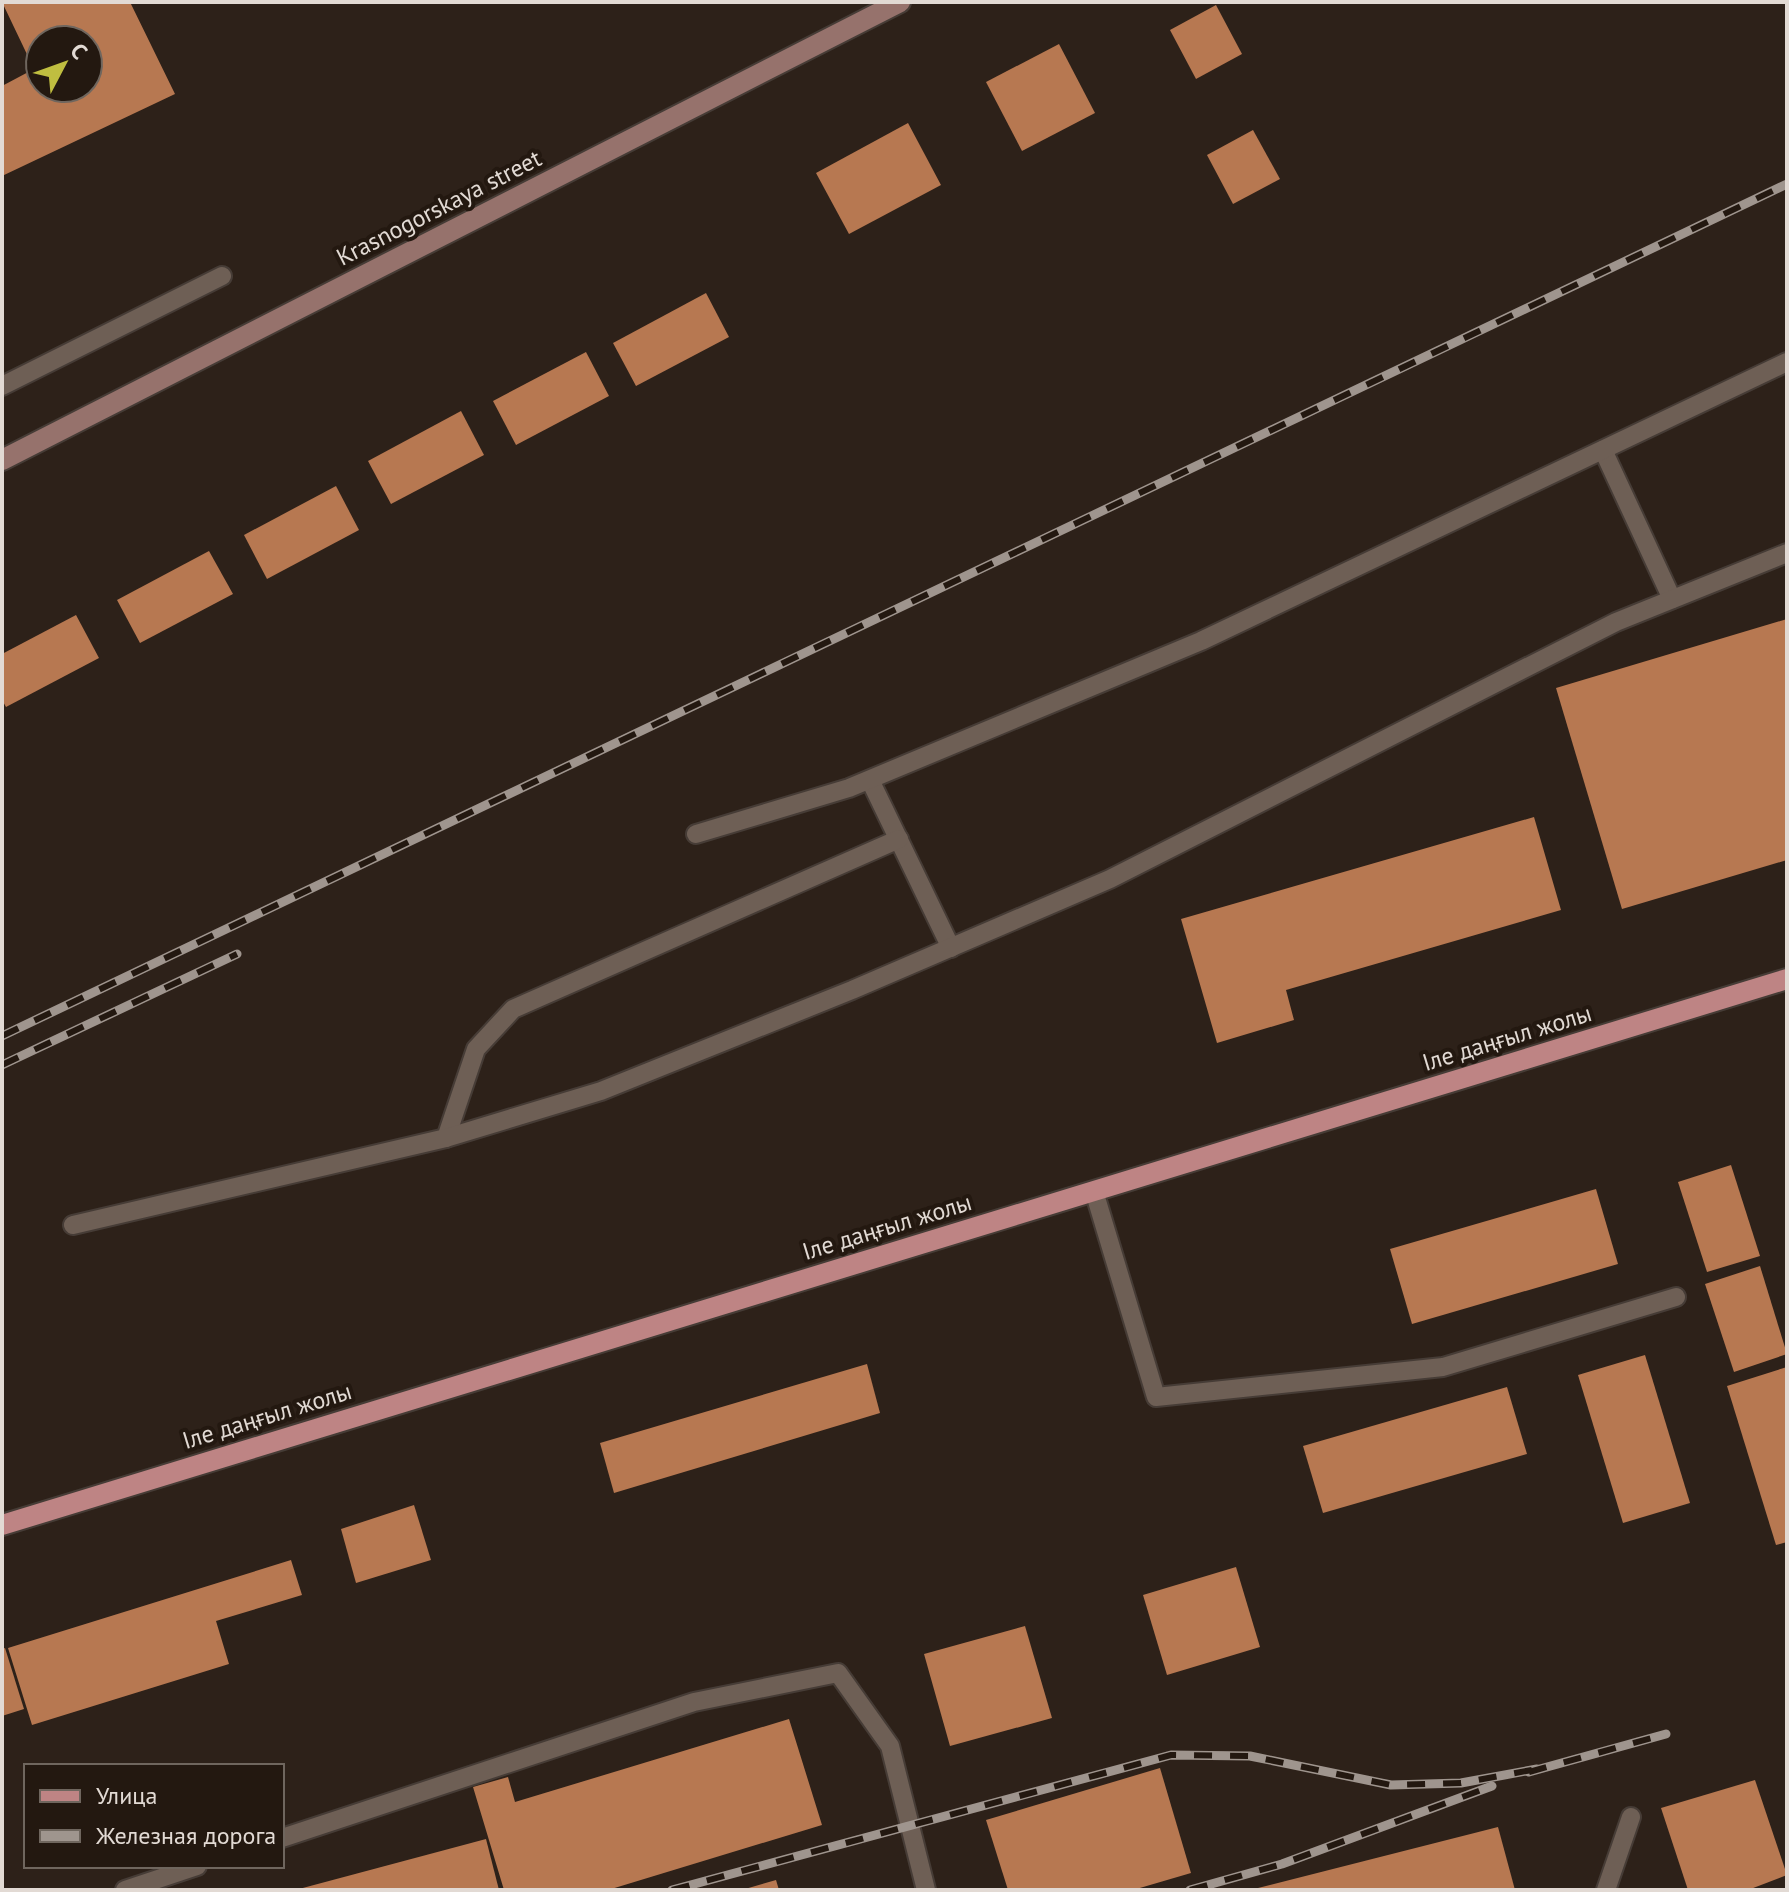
<svg xmlns="http://www.w3.org/2000/svg" width="1789" height="1892" viewBox="0 0 1789 1892" font-family="'PT Sans',sans-serif">
	<style>
		.building { fill: #b77851; fill-rule: evenodd }
		.lines { fill: none; stroke-linecap: round; stroke-linejoin: round }
		.lane-casing { stroke: #463c36; stroke-width: 22 }
		.secondary-casing { stroke: #463c36; stroke-width: 24 }
		.primary-casing { stroke: #463c36; stroke-width: 24 }
		.lane { stroke: #6e5f55; stroke-width: 18 }
		.secondary { stroke: #96726c; stroke-width: 20 }
		.primary { stroke: #be8484; stroke-width: 20 }
		.rail-casing { stroke: #9f958e; stroke-width: 9 }
		.rail { stroke: #231810; stroke-width: 6; stroke-dasharray: 18; stroke-linecap: butt }
		.labels { text-anchor: middle; stroke-width: 8; stroke-linejoin: round; paint-order: stroke }
		.street-label { font-size: 24px; fill: #e2dad4; stroke: #231810 }
	</style>
	<rect width="100%" height="100%" fill="#2d2119"/>
	<!-- building -->
	<g class="building">
		<path d="M2 2H130L175 94 2 176V86L34 69ZM40 40H88V88H40Z"/>
		<path d="M1216 5 1242 54 1196 79 1170 30Z"/>
		<path d="M1059 44 1095 113 1022 151 986 82Z"/>
		<path d="M908 123 941 185 849 234 816 173Z"/>
		<path d="M1253 130 1280 179 1233 204 1207 155Z"/>
		<path d="M706 293 729 337 636 386 613 343Z"/>
		<path d="M586 352 609 396 516 445 493 401Z"/>
		<path d="M461 411 484 455 391 504 368 461Z"/>
		<path d="M336 486 359 530 267 579 244 535Z"/>
		<path d="M209 551 233 594 140 643 117 600Z"/>
		<path d="M76 615 99 658 6 707 2 700V654Z"/>
		<path d="M1787 619V860L1622 909 1556 688Z"/>
		<path d="M1534 817 1561 910 1286 990 1294 1020 1217 1043 1181 919Z"/>
		<path d="M1731 1165 1760 1256 1707 1272 1678 1182Z"/>
		<path d="M1596 1189 1618 1264 1412 1324 1390 1249Z"/>
		<path d="M1760 1266 1787 1354 1734 1372 1705 1284Z"/>
		<path d="M1645 1355 1690 1503 1623 1523 1578 1375Z"/>
		<path d="M867 1364 880 1413 614 1493 600 1443Z"/>
		<path d="M1787 1367V1542L1776 1545 1727 1386Z"/>
		<path d="M1507 1387 1527 1454 1323 1513 1303 1446Z"/>
		<path d="M414 1505 431 1560 356 1583 341 1529Z"/>
		<path d="M291 1560 302 1595 216 1621 229 1664 32 1725 8 1648Z"/>
		<path d="M1236 1567 1260 1647 1167 1675 1143 1595Z"/>
		<path d="M1025 1626 1052 1718 950 1746 924 1654Z"/>
		<path d="M5 1648 24 1709 2 1716V1649Z"/>
		<path d="M789 1719 822 1825 608 1890H504L473 1787 508 1777 515 1802Z"/>
		<path d="M1160 1768 1191 1873 1133 1890H1008L986 1820Z"/>
		<path d="M1755 1780 1787 1875 1748 1890H1688L1661 1808Z"/>
		<path d="M1498 1827 1515 1890H1254V1889Z"/>
		<path d="M486 1839 499 1890H299V1889Z"/>
		<path d="M776 1880 779 1890H745V1889Z"/>
	</g>
	<g class="lines">
		<!-- lane casing -->
		<g class="lane-casing">
			<g id="lane">
				<path d="M2 386 222 276"/>
				<path d="M1603 450 1672 599"/>
				<path d="M870 780 951 948"/>
				<path d="M696 834 849 788 1201 641 1787 362"/>
				<path d="M446 1138 476 1049 513 1009 899 839"/>
				<path d="M1094 1191 1156 1397 1443 1367 1676 1297"/>
				<path d="M73 1225 446 1138 601 1091 852 990 1110 879 1616 622 1787 553"/>
				<path d="M282 1838 694 1702 838 1673 890 1746 926 1890"/>
				<path d="M125 1890 197 1866"/>
				<path d="M1606 1890 1631 1817"/>
			</g>
		</g>
		<!-- secondary casing -->
		<g class="secondary-casing">
			<path id="secondary" d="M2 460 900 2"/>
		</g>
		<!-- primary casing -->
		<g class="primary-casing">
			<path id="primary" d="M2 1525 1787 979"/>
		</g>
		<!-- lane -->
		<use href="#lane" class="lane"/>
		<!-- secondary -->
		<use href="#secondary" class="secondary"/>
		<!-- primary -->
		<use href="#primary" class="primary"/>
		<!-- rail casing -->
		<g class="rail-casing">
			<g id="rail">
				<path d="M2 1036 1787 184"/>
				<path d="M2 1065 237 954"/>
				<path d="M1529 1772 1666 1734"/>
				<path d="M672 1890 1171 1755 1250 1756 1391 1785 1461 1783 1537 1769"/>
				<path d="M1190 1890 1282 1864 1492 1786"/>
			</g>
		</g>
		<!-- rail -->
		<use href="#rail" class="rail"/>
	</g>
	<g class="labels">
		<!-- street labels -->
		<g class="street-label">
			<text transform="translate(439 208) rotate(-27)" y="8">Krasnogorskaya street</text>
			<text transform="translate(1507 1038) rotate(-17)" y="8">Іле даңғыл жолы</text>
			<text transform="translate(887 1227) rotate(-17)" y="8">Іле даңғыл жолы</text>
			<text transform="translate(267 1416) rotate(-17)" y="8">Іле даңғыл жолы</text>
		</g>
	</g>
	<!-- border -->
	<rect width="1789" height="1892" fill="none" stroke="#e2dad4" stroke-width="8"/>
	<!-- legend -->
	<rect x="24" y="1764" width="260" height="104" fill="#231810" stroke="#6f665e" stroke-width="2"/>
	<rect x="40" y="1790" width="40" height="12" fill="#be8484" stroke="#6f665e" stroke-width="2"/>
	<text x="96" y="1804" font-size="24" fill="#e2dad4">Улица</text>
	<rect x="40" y="1830" width="40" height="12" fill="#9f958e" stroke="#6f665e" stroke-width="2"/>
	<text x="96" y="1844" font-size="24" fill="#e2dad4">Железная дорога</text>
	<!-- north arrow -->
	<g transform="translate(64 64) rotate(49)"><circle r="38" fill="#231810" stroke="#6f665e" stroke-width="2"/>
	<path d="M0-6L14 30L0 20L-14 30Z" fill="#c0be40"/>
	<text y="-12" font-size="22" font-weight="bold" text-anchor="middle" fill="#e2dad4">С</text>
	</g>
</svg>
